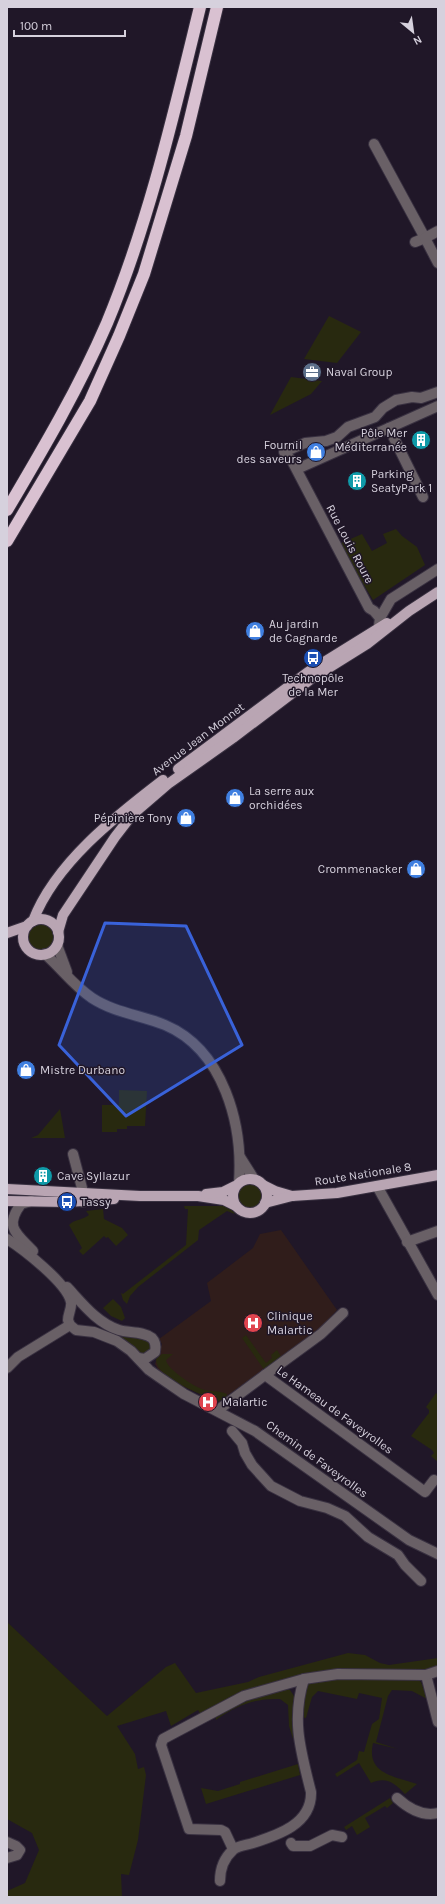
<svg xmlns="http://www.w3.org/2000/svg" width="445" height="1904" viewBox="0 0 445 1904" font-family="Karla,sans-serif">
	<style>
		.medical { fill: #301d1b }
		.green { fill: #28290f }
		.lines { fill: none; stroke-linecap: round; stroke-linejoin: round }
		.minor-casing { stroke: #393141; stroke-width: 12 }
		.major-casing { stroke: #393141; stroke-width: 12 }
		.highway-casing { stroke: #393141; stroke-width: 14 }
		.minor { stroke: #696066; stroke-width: 10 }
		.major { stroke: #b9a5b3; stroke-width: 10 }
		.highway { stroke: #d9c1d1; stroke-width: 12 }
		.marked { fill: #3962d9; fill-opacity: 0.2; stroke: #3962d9; stroke-width: 3; stroke-linejoin: round }
		.labels { text-anchor: middle; stroke-width: 3; stroke-linejoin: round; paint-order: stroke }
		.poi-label { font-size: 12px; fill: #d6d1dd; stroke: #201728; text-anchor: start }
		.street-label { font-size: 12px; fill: #d6d1dd; stroke: #201728 }
	</style>
	<rect width="100%" height="100%" fill="#201728"/>
	<!-- medical -->
	<path class="medical" d="M281 1230 337 1310 314 1335 218 1402 169 1380 159 1371 155 1364 162 1344 159 1339 211 1301 207 1283 253 1248 260 1234Z"/>
	<!-- green -->
	<g class="green">
		<path d="M329 316 361 332 337 363 304 359Z"/>
		<path d="M291 377 322 381 311 394 270 415Z"/>
		<path d="M396 529 402 536 417 547 425 565 373 600 339 544 362 534 372 551 387 543 383 534Z"/>
		<circle cx="41" cy="937" r="14"/>
		<path d="M119 1090 147 1091 145 1126H127V1129H117V1132H102V1105H119Z"/>
		<path d="M60 1109 65 1138H31L38 1135Z"/>
		<circle cx="250" cy="1196" r="13"/>
		<path d="M184 1206H230L235 1214 227 1211 199 1230 198 1240 138 1287 130 1296 127 1304 123 1300 121 1293 123 1294 186 1245 188 1209H185Z"/>
		<path d="M103 1209 104 1219 122 1228 128 1235 116 1246 108 1237 106 1238 104 1236 83 1255 79 1251 82 1248 69 1225C75 1219 83 1220 89 1215L86 1211Z"/>
		<path d="M113 1299 121 1307 125 1318 122 1321 111 1316 103 1308Z"/>
		<path d="M113 1330 147 1338 151 1344V1349L143 1356 111 1336Z"/>
		<path d="M246 1335 266 1363 272 1358 271 1355 277 1350 282 1358 265 1371 242 1338Z"/>
		<path d="M162 1354H173L166 1360C167 1369 193 1386 202 1389 210 1392 218 1390 227 1394L226 1397 218 1402C204 1395 155 1378 156 1359Z"/>
		<path d="M436 1393 438 1395V1462L431 1456 434 1453 432 1450 411 1436 429 1413V1410L426 1407Z"/>
		<path d="M7 1622 107 1716 166 1667 175 1663 196 1693 248 1682 259 1677 348 1653 365 1655 380 1663 389 1665 438 1658V1667L424 1672 345 1670 201 1715 198 1710 171 1726 166 1711 117 1726 135 1754 138 1769 144 1767 146 1775 138 1840 129 1875 121 1874 122 1897H7V1891L25 1883 39 1850 32 1833 7 1819Z"/>
		<path d="M334 1678 418 1680 421 1682 427 1699 412 1691 392 1690 388 1696 376 1742 398 1749 373 1743C366 1774 394 1776 417 1784L405 1794C395 1783 386 1776 371 1783L359 1763 337 1777 335 1774 357 1760 359 1751 364 1752 372 1724 379 1719 382 1698 359 1693 357 1699 318 1691 312 1697 306 1718 301 1717 306 1683Z"/>
		<path d="M285 1689 290 1690 296 1699 292 1721 294 1736 293 1739 289 1726 288 1705 280 1699C256 1698 236 1705 216 1720L215 1715 242 1700Z"/>
		<path d="M298 1764 300 1775 206 1804 201 1788 218 1791 240 1784V1782Z"/>
		<path d="M390 1798 393 1803 387 1808 385 1806 365 1818 370 1827 357 1835 352 1826 346 1830 344 1827Z"/>
	</g>
	<g class="lines">
		<!-- minor casing -->
		<g class="minor-casing">
			<g id="minor">
				<path d="M374 144 425 238 415 242"/>
				<path d="M438 231 425 238 438 263"/>
				<path d="M389 428 423 497"/>
				<path d="M297 469 438 406"/>
				<path d="M380 618 391 599 438 569"/>
				<path d="M378 633 380 618 374 611 369 608 292 461 284 452 305 443 326 441 337 437 348 427 375 417 383 408 396 400 412 397 421 398 438 392"/>
				<path d="M57 945 67 972"/>
				<path d="M45 954C61 968 74 986 92 998 115 1013 141 1015 165 1025 224 1050 243 1125 239 1182"/>
				<path d="M73 1154 82 1188 83 1202"/>
				<path d="M240 1157 254 1179"/>
				<path d="M377 1186 438 1295"/>
				<path d="M31 1201 21 1204C4 1227 16 1233 33 1251"/>
				<path d="M7 1239C23 1249 67 1283 71 1302 72 1308 68 1314 68 1320L70 1325 76 1330 94 1332 117 1341 131 1351 149 1370 159 1377 184 1394 255 1431 409 1540 438 1554"/>
				<path d="M407 1242 438 1231"/>
				<path d="M67 1287C82 1303 97 1323 119 1330 129 1333 143 1331 152 1338 156 1342 156 1347 155 1352L145 1359 138 1358"/>
				<path d="M7 1368 18 1357 70 1325"/>
				<path d="M265 1375 321 1334 343 1313"/>
				<path d="M218 1410 265 1375 425 1492 434 1480"/>
				<path d="M232 1431 242 1443 245 1453 252 1465 271 1486 300 1501 327 1508 345 1516 368 1537 398 1555 405 1565 421 1581"/>
				<path d="M426 1675 438 1722"/>
				<path d="M397 1798C408 1808 422 1817 438 1813"/>
				<path d="M7 1842 16 1846 20 1850 17 1855 7 1858"/>
				<path d="M291 1843 293 1846H310L332 1835 342 1837"/>
				<path d="M233 1849 225 1832 221 1830 189 1829 161 1745 163 1739 244 1696 304 1679 338 1674 426 1675 438 1671"/>
				<path d="M220 1881C220 1869 224 1858 233 1850 237 1846 247 1845 253 1843 278 1835 312 1824 311 1792 301 1752 291 1720 304 1679"/>
			</g>
		</g>
		<!-- major casing -->
		<g class="major-casing">
			<g id="major">
				<path d="M178 769 308 672 387 623"/>
				<circle cx="41" cy="937" r="18"/>
				<path d="M33 921C55 863 116 816 163 780"/>
				<path d="M58 932 63 915 115 837 132 815 168 784 233 738 311 679 367 644 409 611 438 592"/>
				<path d="M7 933 27 926"/>
				<circle cx="250" cy="1196" r="17"/>
				<path d="M263 1185 275 1191 292 1196"/>
				<path d="M7 1189 140 1196H198L224 1200 236 1206"/>
				<path d="M206 1194 223 1192 235 1186"/>
				<path d="M7 1201 67 1202 114 1199"/>
				<path d="M265 1203 292 1196 337 1193 438 1175"/>
			</g>
		</g>
		<!-- highway casing -->
		<g class="highway-casing">
			<g id="highway">
				<path d="M7 510C43 449 79 388 107 323 149 222 174 113 200 7"/>
				<path d="M7 541 90 401 119 336 144 274 186 136 217 7"/>
			</g>
		</g>
		<!-- minor -->
		<use href="#minor" class="minor"/>
		<!-- major -->
		<use href="#major" class="major"/>
		<!-- highway -->
		<use href="#highway" class="highway"/>
	</g>
	<!-- marked area -->
	<path class="marked" d="M105 923 186 926 242 1045 126 1116 59 1045Z"/>
	<!-- icons -->
	<defs>
		<g id="office-disc" transform="scale(1)"><circle r="9.5" fill="#5c6f8a" stroke="#201728"/><path d="M-6-3h4V-5.5h4V-3h4V5H-6ZM-1-4.5V-3h2v-1.5ZM-6 0V1H6V0Z" fill="#fff"/></g>
		<g id="building-disc" transform="scale(1)"><circle r="9.5" fill="#0f9aa8" stroke="#201728"/><path d="M-4-6H4V6H1V3H-1V6H-4ZM-2.5-4.3h1.7v1.8h-1.7ZM.8-4.3h1.7v1.8H.8ZM-2.5-1h1.7V.8h-1.7ZM.8-1h1.7V.8H.8Z" fill="#fff"/></g>
		<g id="shop-disc" transform="scale(1)"><circle r="9.5" fill="#3f7fe0" stroke="#201728"/><path d="M-5-2.5h2.3a2.7 3.5 0 0 1 5.4 0H5L5.5 6h-11ZM-1.5-2.5h3a1.5 2.3 0 0 0-3 0Z" fill="#fff"/></g>
		<g id="bus-disc" transform="scale(1)"><circle r="9.5" fill="#1a4fb4" stroke="#201728"/><path d="M-5-6H5V4H4V6H2V4H-2V6H-4V4H-5ZM-3.5-4V0h7V-4ZM-3.5 1.2v1.5H-2V1.2ZM2 1.2v1.5H3.5V1.2Z" fill="#fff"/></g>
		<g id="hospital-disc" transform="scale(1)"><circle r="9.5" fill="#e0444e" stroke="#201728"/><path d="M-5-5h3v3.5h4V-5h3V5h-3V1.5h-4V5h-3Z" fill="#fff"/></g>
	</defs>
	<g fill-rule="evenodd">
		<use href="#office-disc" x="312" y="372"/>
		<use href="#building-disc" x="421" y="440"/>
		<use href="#shop-disc" x="316" y="452"/>
		<use href="#building-disc" x="357" y="481"/>
		<use href="#shop-disc" x="255" y="631"/>
		<use href="#bus-disc" x="313" y="658"/>
		<use href="#shop-disc" x="235" y="798"/>
		<use href="#shop-disc" x="186" y="818"/>
		<use href="#shop-disc" x="416" y="869"/>
		<use href="#shop-disc" x="26" y="1070"/>
		<use href="#building-disc" x="43" y="1176"/>
		<use href="#bus-disc" x="67" y="1202"/>
		<use href="#hospital-disc" x="253" y="1323"/>
		<use href="#hospital-disc" x="208" y="1402"/>
	</g>
	<g class="labels">
		<!-- poi labels -->
		<g class="poi-label">
			<text x="326" y="376">Naval Group</text>
			<text x="407" y="437" text-anchor="end">Pôle Mer<tspan x="407" dy="14">Méditerranée</tspan></text>
			<text x="302" y="449" text-anchor="end">Fournil<tspan x="302" dy="14">des saveurs</tspan></text>
			<text x="371" y="478">Parking<tspan x="371" dy="14">SeatyPark 1</tspan></text>
			<text x="269" y="628">Au jardin<tspan x="269" dy="14">de Cagnarde</tspan></text>
			<text x="313" y="682" text-anchor="middle">Technopôle<tspan x="313" dy="14">de la Mer</tspan></text>
			<text x="249" y="795">La serre aux<tspan x="249" dy="14">orchidées</tspan></text>
			<text x="172" y="822" text-anchor="end">Pépinière Tony</text>
			<text x="402" y="873" text-anchor="end">Crommenacker</text>
			<text x="40" y="1074">Mistre Durbano</text>
			<text x="57" y="1180">Cave Syllazur</text>
			<text x="81" y="1206">Tassy</text>
			<text x="267" y="1320">Clinique<tspan x="267" dy="14">Malartic</tspan></text>
			<text x="222" y="1406">Malartic</text>
		</g>
		<!-- street labels -->
		<g class="street-label">
			<text transform="translate(350 544) rotate(62)" y="4">Rue Louis Roure</text>
			<text transform="translate(198 739) rotate(-37)" y="4">Avenue Jean Monnet</text>
			<text transform="translate(363 1174) rotate(-9)" y="4">Route Nationale 8</text>
			<text transform="translate(335 1410) rotate(36)" y="4">Le Hameau de Faveyrolles</text>
			<text transform="translate(317 1459) rotate(36)" y="4">Chemin de Faveyrolles</text>
		</g>
	</g>
	<!-- border -->
	<rect width="445" height="1904" fill="none" stroke="#d6d1dd" stroke-width="16"/>
	<!-- north arrow -->
	<g transform="translate(413 32) rotate(151)" stroke="#201728" stroke-width="3" paint-order="stroke">
	<path d="M0-3L7 15L0 10L-7 15Z" fill="#d6d1dd"/>
	<text y="-6" font-size="11" font-weight="bold" text-anchor="middle" fill="#d6d1dd">N</text>
	</g>
	<!-- scale -->
	<path d="M14 30v6h111v-6" fill="none" stroke="#d6d1dd" stroke-width="2"/>
	<text x="20" y="30" font-size="12" fill="#d6d1dd" stroke="#201728" stroke-width="3" paint-order="stroke">100 m</text>
</svg>
